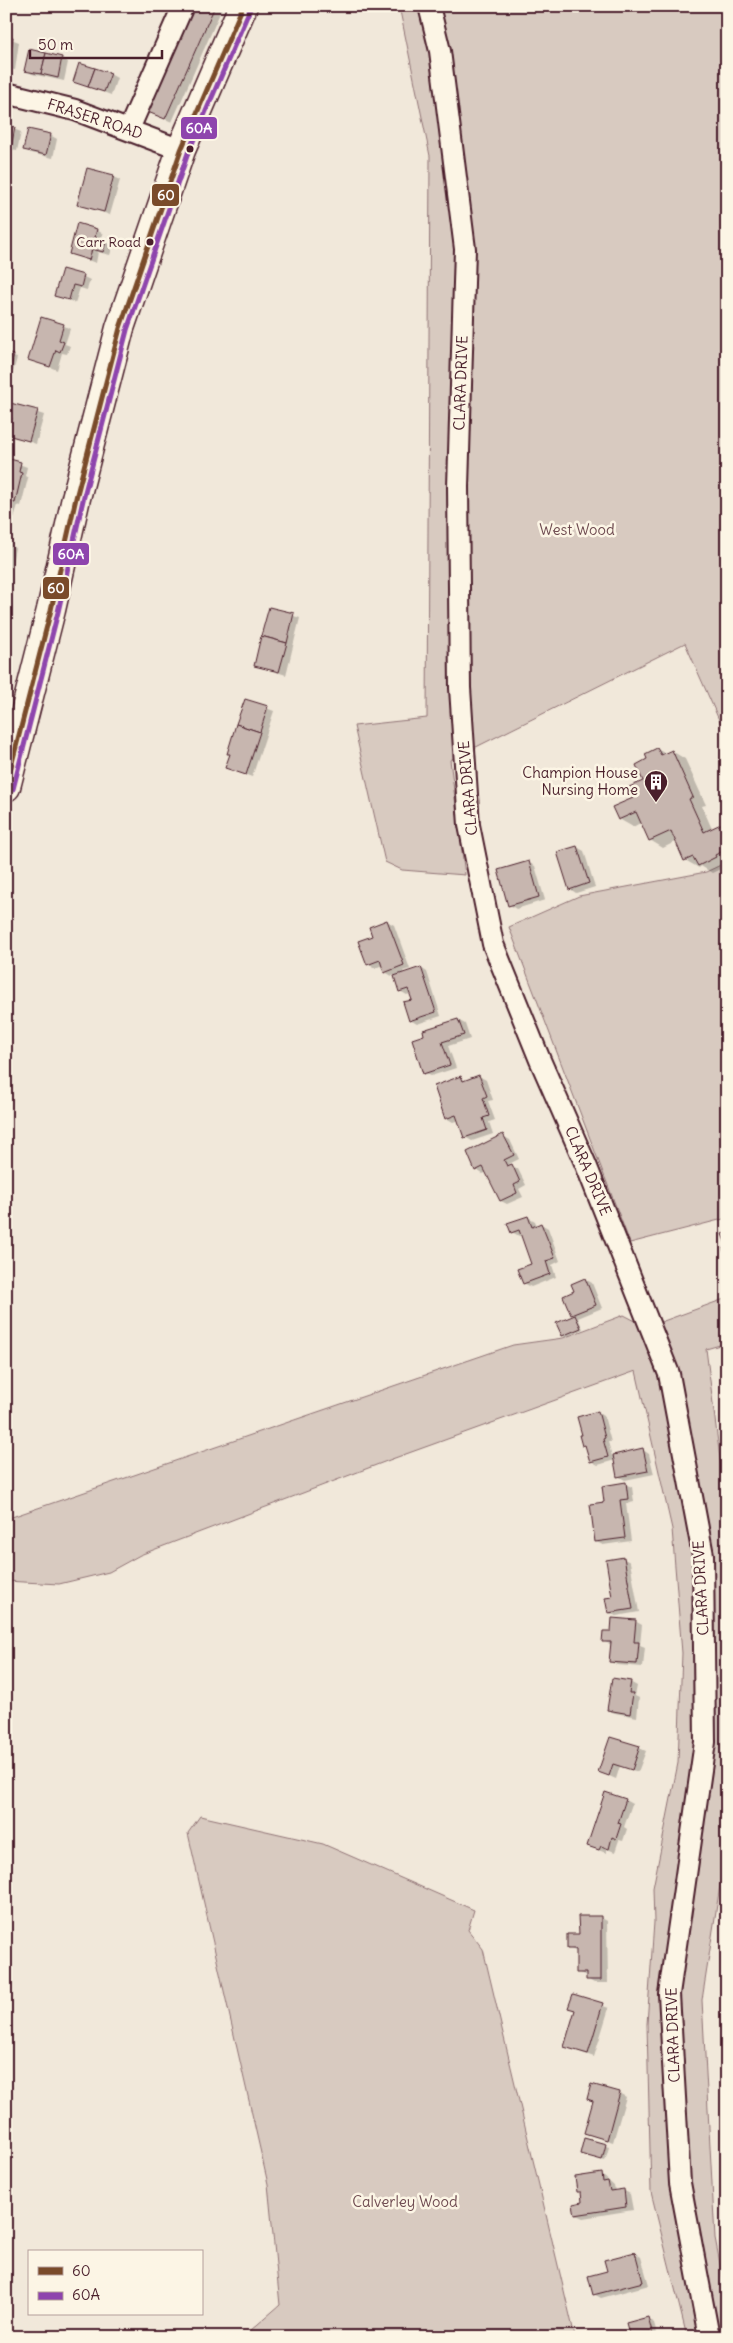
<svg xmlns="http://www.w3.org/2000/svg" width="733" height="2343" viewBox="0 0 733 2343" font-family="Delius,sans-serif">
	<style>
		.green { fill: #d8cac0; stroke: #917476 }
		.shadow { fill: #0003 }
		.building { fill: #c7b6af; stroke: #4a1f2b }
		.lines { fill: none; stroke-linecap: round; stroke-linejoin: round }
		.street-casing { stroke: #4a1f2b; stroke-width: 24 }
		.primary-casing { stroke: #4a1f2b; stroke-width: 31 }
		.street { stroke: #fcf5e5; stroke-width: 20 }
		.primary { stroke: #fcf5e5; stroke-width: 28 }
		.bus-1-casing { stroke: #fcf5e5; stroke-width: 9 }
		.bus-2-casing { stroke: #fcf5e5; stroke-width: 9 }
		.bus-1 { stroke: #7a4b2a; stroke-width: 5 }
		.bus-2 { stroke: #8e44ad; stroke-width: 5 }
		.bus-dot { fill: #4a1f2b; stroke: #fcf5e5; stroke-width: 2 }
		.labels { text-anchor: middle; stroke-width: 5; stroke-linejoin: round; paint-order: stroke }
		.bus-label { font-size: 14px; fill: #4a1f2b; stroke: #fcf5e5; text-anchor: end }
		.street-label { font-size: 15px; fill: #4a1f2b; stroke: #fcf5e5 }
		.park-label { font-size: 15px; fill: #6e4a50; stroke: #fcf5e5 }
		.poi-label { font-size: 15px; fill: #4a1f2b; stroke: #fcf5e5; text-anchor: end }
		.line-badge { stroke: #fcf5e5; stroke-width: 2 }
		.badge-label { font-size: 14px; text-anchor: middle; font-weight: bold; fill: #fff }
	</style>
	<rect width="100%" height="100%" fill="#f1e8da"/>
	<filter id="ink" filterUnits="userSpaceOnUse"><feTurbulence type="fractalNoise" baseFrequency=".02" numOctaves="2"/><feDisplacementMap in="SourceGraphic" scale="10" xChannelSelector="R" yChannelSelector="G"/><feConvolveMatrix kernelMatrix="1 2 1 2 8 2 1 2 1" color-interpolation-filters="sRGB"/></filter>
	<g filter="url(#ink)">
		<!-- green -->
		<g class="green">
			<path d="M399 6H727V738L685 643 450 760 465 875 402 870 385 862 354 726 427 718 430 156Z"/>
			<path d="M727 862V1218L630 1243 509 927 579 896 706 872Z"/>
			<path d="M727 1298V1343L706 1349 727 1513V1841L702 2000 715 2238 727 2299V2337H687L651 2192 647 2024 654 1922 653 1888 678 1763 682 1653 672 1529 636 1371 392 1459 140 1555 109 1572 59 1584 6 1581V1519L513 1345 563 1338 624 1315 647 1327Z"/>
			<path d="M200 1816 323 1844 474 1910 468 1930 483 1949 575 2337H243L280 2305 268 2184 188 1833Z"/>
		</g>
		<!-- shadow -->
		<g class="shadow">
			<path d="M190 6H223L172 122 151 113Z"/>
			<path d="M6 37 19 42 15 70 6 69Z"/>
			<path d="M62 58 68 62 64 81 32 74 26 70Z"/>
			<path d="M110 74 117 78 111 95 74 81Z"/>
			<path d="M6 126 21 132 17 151 6 149Z"/>
			<path d="M50 135 57 139 53 158 31 153 25 149Z"/>
			<path d="M113 177 120 180 110 215 79 204Z"/>
			<path d="M97 230 103 234 101 240 113 246 110 255 98 252 96 263 70 254Z"/>
			<path d="M84 277 90 280 87 290 80 288 75 303 56 295Z"/>
			<path d="M63 325 70 329 65 344 70 346 67 354 62 353 57 370 30 359Z"/>
			<path d="M6 355 17 358 13 372 6 370Z"/>
			<path d="M7 403 44 415 36 444 8 434 13 419 6 417Z"/>
			<path d="M6 459 27 467 25 476 28 478 21 506 18 505 14 518 6 516Z"/>
			<path d="M6 528 8 529 7 539 12 542 11 546 15 548 11 568 8 567 6 574Z"/>
			<path d="M270 608 300 618 286 675 255 665Z"/>
			<path d="M245 700 274 711 252 777 227 768Z"/>
			<path d="M657 749 666 754 672 751 685 759 706 805 702 806 712 829 727 822V866L712 873 701 866 699 868 685 860 677 841 663 848 650 840 642 822 633 827 619 819 644 781 649 760Z"/>
			<path d="M577 847 584 851 595 887 576 893 570 889Z"/>
			<path d="M529 863 535 866 545 900 516 909 510 905Z"/>
			<path d="M387 921 394 925 410 969 403 971 404 974 421 968 427 972 441 1016 417 1024 410 1020 414 1000 411 993 407 995 400 991 395 975 392 976 385 972 383 965 375 968 368 964 374 937Z"/>
			<path d="M458 1020 465 1024 470 1039 448 1046 456 1068 431 1076 424 1073 413 1040Z"/>
			<path d="M479 1076 486 1080 493 1100 488 1101 495 1120 489 1122 493 1134 472 1141 465 1137 459 1120 453 1122 446 1118 461 1078 466 1081Z"/>
			<path d="M503 1136 510 1140 519 1159 509 1164 518 1169 526 1185 519 1189 523 1197 507 1204 501 1201 487 1172 483 1174 476 1170Z"/>
			<path d="M528 1217 535 1221 537 1226 541 1224 548 1228 560 1261 552 1265 556 1277 531 1287 524 1283 533 1264 522 1235 519 1236 512 1232Z"/>
			<path d="M585 1279 592 1283 602 1308 578 1318 583 1329 565 1337 563 1335 575 1316 572 1314 576 1292Z"/>
			<path d="M598 1412 604 1416 611 1442H608L612 1456 643 1450 649 1454 654 1474 625 1480 618 1476 615 1460 598 1465 591 1461 588 1447 583 1445V1435Z"/>
			<path d="M625 1484 632 1487 634 1502 626 1504 631 1541 603 1545 596 1542 606 1503Z"/>
			<path d="M624 1559 630 1562 639 1612 616 1616 609 1613Z"/>
			<path d="M635 1621 642 1625 640 1645 645 1647 643 1667 617 1665 610 1662 612 1645 603 1641 612 1632Z"/>
			<path d="M630 1682 637 1686 635 1696 639 1698 637 1717 615 1713 608 1710Z"/>
			<path d="M639 1748 646 1751 638 1772 620 1766 616 1779 600 1772Z"/>
			<path d="M625 1800 632 1804 624 1827 627 1829 623 1841 619 1840 615 1852 607 1849 606 1853 588 1846Z"/>
			<path d="M600 1917 607 1921 608 1983H594L587 1979V1976L577 1972V1952L569 1948 580 1935Z"/>
			<path d="M573 1996 609 2008 594 2057 566 2047 576 2011 570 2007Z"/>
			<path d="M619 2093 626 2097 613 2142 585 2133 594 2102 589 2099Z"/>
			<path d="M585 2139 609 2147 605 2161 581 2154Z"/>
			<path d="M601 2174 614 2186 615 2192 623 2190 630 2194 633 2210 583 2218 576 2215 584 2203 582 2194 578 2191Z"/>
			<path d="M635 2253 641 2257 649 2285 601 2298 594 2294 609 2272Z"/>
			<path d="M648 2319 654 2323 658 2337H631Z"/>
		</g>
		<!-- building -->
		<g class="building">
			<path d="M188 6H215L165 119 143 110Z"/>
			<path d="M6 36 13 37 9 67H6Z"/>
			<path d="M29 49 46 53 41 74 24 71Z"/>
			<path d="M46 53 62 57 58 78 41 74Z"/>
			<path d="M79 63 95 68 88 87 73 82Z"/>
			<path d="M95 68 111 73 104 92 88 87Z"/>
			<path d="M6 125 15 127 11 148 6 147Z"/>
			<path d="M28 129 51 134 46 155 23 150Z"/>
			<path d="M87 168 114 175 104 212 77 205Z"/>
			<path d="M77 223 97 229 95 237 106 241 103 252 92 249 89 260 69 254Z"/>
			<path d="M62 269 84 275 81 287 73 285 69 300 54 296Z"/>
			<path d="M41 317 64 324 59 340 64 342 60 352 56 350 50 367 28 360Z"/>
			<path d="M6 353 14 355 10 372 6 371Z"/>
			<path d="M6 402 38 410 29 441 7 435 12 418 6 417Z"/>
			<path d="M6 458 21 462 19 472 22 473 15 503 11 502 8 516 6 515Z"/>
			<path d="M269 607 294 613 287 643 261 636Z"/>
			<path d="M261 636 287 643 279 672 254 666Z"/>
			<path d="M245 699 268 706 260 732 236 724Z"/>
			<path d="M236 724 260 732 246 775 225 768 230 754H227Z"/>
			<path d="M657 748 661 755 672 750 693 797 689 799 704 832 727 821V849L715 855 716 857 698 866 693 857 684 861 671 831 649 841 636 812 618 820 612 807 633 798 629 787 643 781 636 765 647 759 645 754Z"/>
			<path d="M577 846 589 883 569 890 557 852Z"/>
			<path d="M529 861 539 897 508 906 498 870Z"/>
			<path d="M387 920 404 965 384 973 380 960 367 965 358 941 372 936 369 927Z"/>
			<path d="M421 967 436 1012 409 1021 403 1002 412 1000 408 989 399 992 394 976Z"/>
			<path d="M458 1019 464 1035 442 1042 450 1065 423 1074 412 1039 424 1035 423 1030Z"/>
			<path d="M479 1075 487 1096 483 1098 489 1116 483 1118 487 1130 464 1138 456 1115 445 1119 434 1086 461 1076 463 1081Z"/>
			<path d="M503 1134 514 1155 504 1160 507 1166 512 1164 520 1182 514 1185 517 1193 500 1201 483 1167 475 1171 467 1152Z"/>
			<path d="M528 1216 532 1227 541 1223 555 1258 546 1261 550 1274 523 1284 517 1269 531 1264 519 1230 511 1233 507 1223Z"/>
			<path d="M727 1232V1261L723 1248 727 1247 722 1234Z"/>
			<path d="M585 1278 596 1305 571 1315 563 1296 574 1291 571 1284Z"/>
			<path d="M575 1315 581 1328 562 1336 556 1323Z"/>
			<path d="M598 1411 605 1438 603 1439 608 1457 590 1462 585 1445 582 1446 579 1435H582L577 1417Z"/>
			<path d="M643 1448 648 1471 617 1477 613 1455Z"/>
			<path d="M626 1482 628 1499 620 1500 625 1538 595 1542 590 1504 604 1502 602 1486Z"/>
			<path d="M624 1557 633 1609 608 1613 605 1598 612 1597 606 1560Z"/>
			<path d="M612 1618 636 1620 634 1642H639L637 1664 609 1662 611 1642H602L603 1631H611Z"/>
			<path d="M612 1678 631 1681 629 1693H633L630 1714 607 1710Z"/>
			<path d="M610 1737 640 1746 632 1770 613 1764 609 1776 598 1772Z"/>
			<path d="M605 1792 626 1799 618 1823 621 1824 616 1839 612 1837 609 1849 601 1846 599 1850 587 1846Z"/>
			<path d="M578 1916H601V1980H586V1973H576V1949H567V1934H579Z"/>
			<path d="M573 1994 603 2003 588 2054 564 2047 575 2010 568 2008Z"/>
			<path d="M591 2084 620 2092 607 2140 584 2133 593 2101 587 2099Z"/>
			<path d="M584 2138 606 2144 602 2160 580 2154Z"/>
			<path d="M602 2173 603 2182 608 2181 610 2191 624 2189 626 2207 575 2215 573 2204 582 2202 581 2192H577L575 2177Z"/>
			<path d="M635 2252 643 2282 593 2295 588 2276 607 2271 604 2260Z"/>
			<path d="M648 2317 653 2335 651 2337H630L626 2323Z"/>
		</g>
		<g class="lines">
			<!-- street casing -->
			<g class="street-casing">
				<g id="street">
					<path d="M429 6 440 51 465 249 458 487 460 688 469 825 493 944 540 1060 586 1165 669 1374 703 1555 705 1742 669 1994 680 2183 709 2337"/>
					<path d="M6 93 75 110 181 150"/>
					<path d="M129 129 183 6"/>
				</g>
			</g>
			<!-- primary casing -->
			<g class="primary-casing">
				<path id="primary" d="M6 787 51 610 76 498 120 328 181 150 243 6"/>
			</g>
			<!-- street -->
			<use href="#street" class="street"/>
			<!-- primary -->
			<use href="#primary" class="primary"/>
			<!-- bus-1 casing -->
			<g class="bus-1-casing">
				<path id="bus-1" d="M6 786 51 610 76 498 120 328 181 150 243 6"/>
			</g>
			<!-- bus-2 casing -->
			<g class="bus-2-casing">
				<path id="bus-2" d="M13 789 58 612 83 500 127 330 188 153 250 9"/>
			</g>
			<!-- bus-1 -->
			<use href="#bus-1" class="bus-1"/>
			<!-- bus-2 -->
			<use href="#bus-2" class="bus-2"/>
		</g>
	</g>
	<!-- icons -->
	<defs>
		<g id="building-pin" transform="scale(1.25)"><path d="M0 17L-7.5 6A9.5 9.5 0 1 1 7.5 6Z" fill="#4a1f2b" stroke="#fcf5e5"/><path d="M-4-6H4V6H1V3H-1V6H-4ZM-2.5-4.3h1.7v1.8h-1.7ZM.8-4.3h1.7v1.8H.8ZM-2.5-1h1.7V.8h-1.7ZM.8-1h1.7V.8H.8Z" fill="#fff"/></g>
	</defs>
	<g fill-rule="evenodd">
		<use href="#building-pin" x="656" y="782"/>
	</g>
	<!-- markers -->
	<g class="bus-dot">
		<circle cx="190" cy="149" r="4.5"/>
		<circle cx="150" cy="242" r="4.5"/>
	</g>
	<g class="labels">
		<!-- bus labels -->
		<g class="bus-label">
			<text x="141" y="247">Carr Road</text>
		</g>
		<!-- street labels -->
		<g class="street-label">
			<text transform="translate(95 119) rotate(18)" y="5">FRASER ROAD</text>
			<text transform="translate(461 383) rotate(-88)" y="5">CLARA DRIVE</text>
			<text transform="translate(468 788) rotate(-95)" y="5">CLARA DRIVE</text>
			<text transform="translate(588 1171) rotate(67)" y="5">CLARA DRIVE</text>
			<text transform="translate(701 1588) rotate(-93)" y="5">CLARA DRIVE</text>
			<text transform="translate(673 2035) rotate(-92)" y="5">CLARA DRIVE</text>
		</g>
		<!-- park labels -->
		<g class="park-label">
			<text x="577" y="535">West Wood</text>
			<text x="405" y="2207">Calverley Wood</text>
		</g>
		<!-- poi labels -->
		<g class="poi-label">
			<text x="638" y="778">Champion House<tspan x="638" dy="17">Nursing Home</tspan></text>
		</g>
	</g>
	<g class="line-badge">
		<rect x="180" y="116" width="38" height="24" rx="5" fill="#8e44ad"/>
		<rect x="151" y="183" width="29" height="24" rx="5" fill="#7a4b2a"/>
		<rect x="52" y="542" width="38" height="24" rx="5" fill="#8e44ad"/>
		<rect x="42" y="576" width="28" height="24" rx="5" fill="#7a4b2a"/>
	</g>
	<g class="badge-label">
		<text x="199" y="133">60A</text>
		<text x="166" y="200">60</text>
		<text x="71" y="559">60A</text>
		<text x="56" y="593">60</text>
	</g>
	<!-- margin -->
	<rect width="733" height="2343" fill="none" stroke="#fcf5e5" stroke-width="25"/>
	<rect x="12" y="12" width="708" height="2318" fill="none" stroke="#4a1f2b" stroke-width="2" filter="url(#ink)"/>
	<!-- legend -->
	<rect x="28" y="2250" width="175" height="65" fill="#fcf5e5" stroke="#b59f9b"/>
	<rect x="38" y="2267" width="25" height="8" fill="#7a4b2a" stroke="#b59f9b"/>
	<text x="72" y="2276" font-size="15" fill="#4a1f2b">60</text>
	<rect x="38" y="2292" width="25" height="8" fill="#8e44ad" stroke="#b59f9b"/>
	<text x="72" y="2300" font-size="15" fill="#4a1f2b">60A</text>
	<!-- scale -->
	<path d="M30 50v8h132v-8" fill="none" stroke="#4a1f2b" stroke-width="2.5"/>
	<text x="38" y="50" font-size="15" fill="#4a1f2b" stroke="#fcf5e5" stroke-width="4" paint-order="stroke">50 m</text>
</svg>
